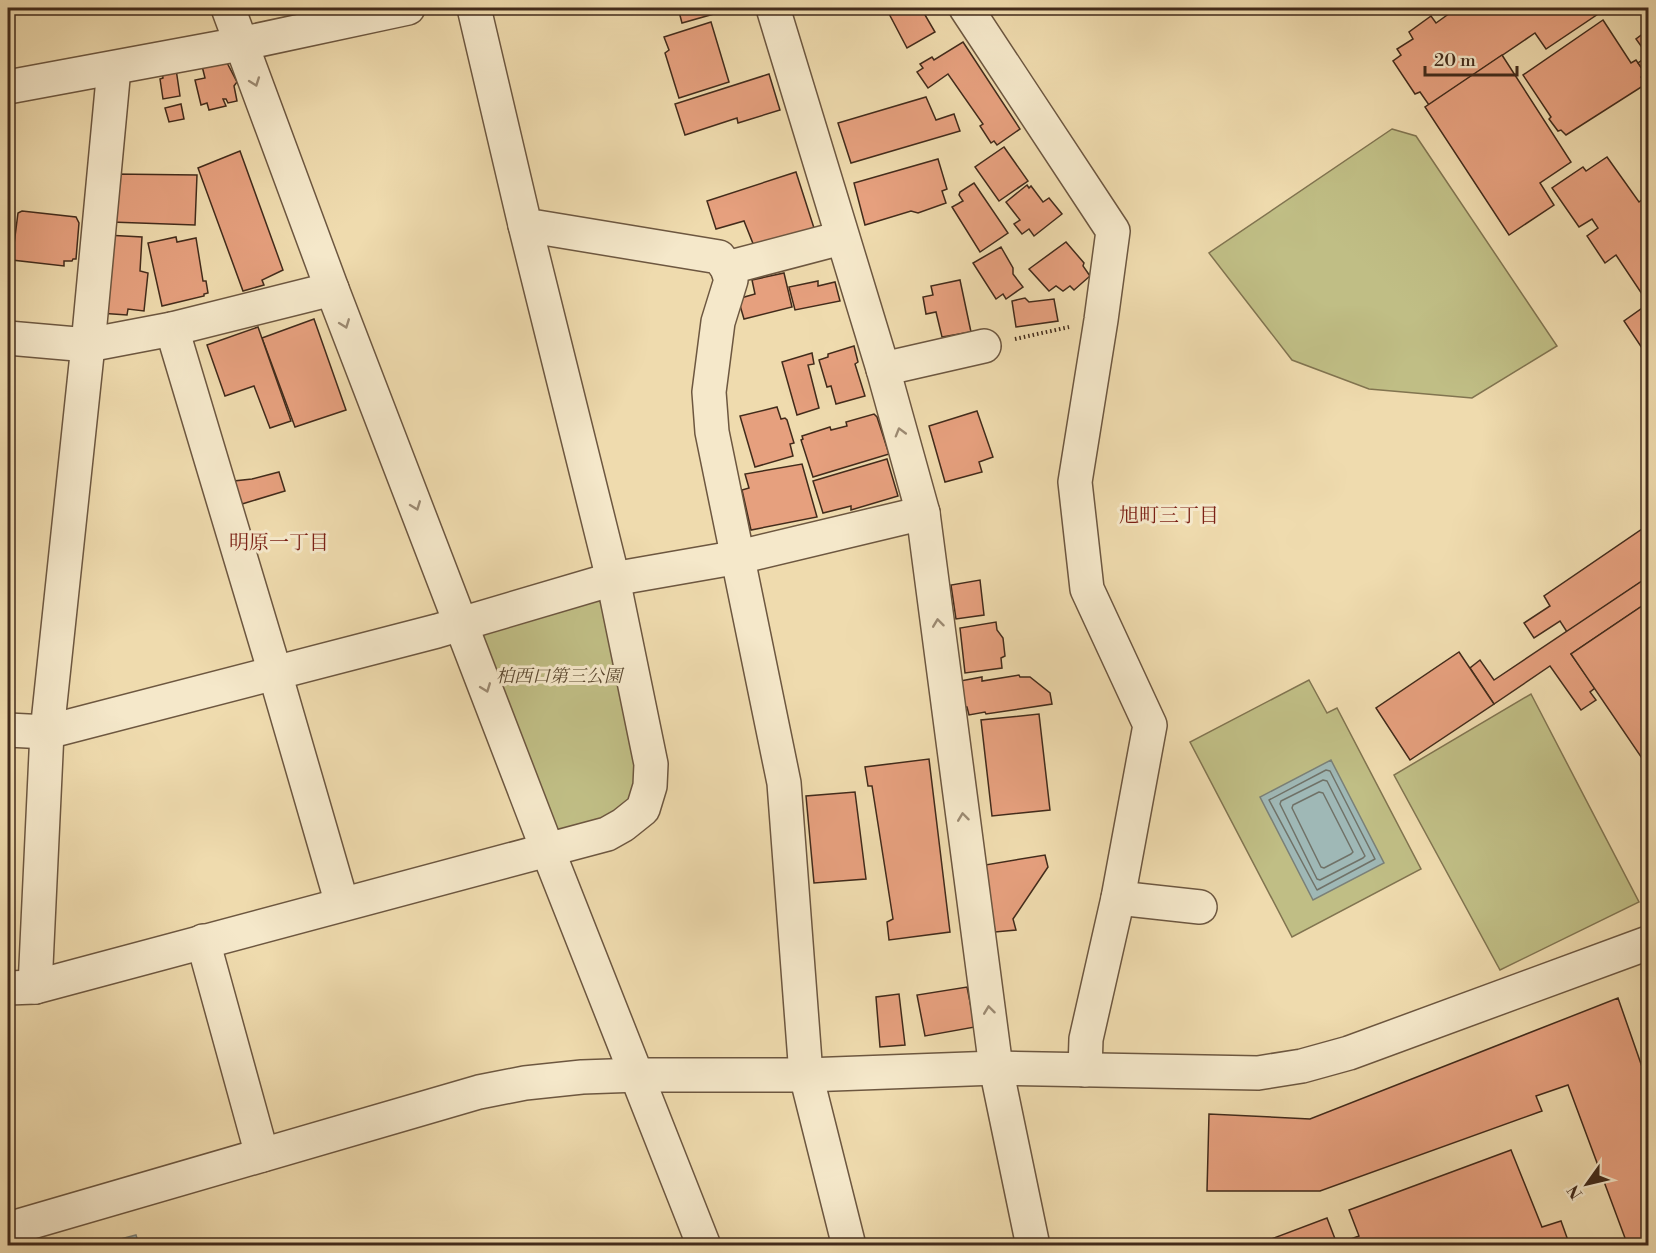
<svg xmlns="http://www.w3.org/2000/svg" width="1656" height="1253" viewBox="0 0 1656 1253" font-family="'Libre Bodoni','Noto Serif JP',serif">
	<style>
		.green { fill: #c0be85; stroke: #817450; stroke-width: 1.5 }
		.water { fill: #9fb8b6; stroke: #7a8078; stroke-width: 1.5 }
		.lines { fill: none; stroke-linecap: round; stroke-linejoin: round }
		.shore { stroke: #707268; stroke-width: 1.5 }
		.building { fill: #e6a07e; stroke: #422b1b; stroke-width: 1.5 }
		.minor-casing { stroke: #6d5740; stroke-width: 36 }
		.path { stroke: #422b1b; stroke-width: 4; stroke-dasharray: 1.5 3; stroke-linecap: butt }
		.minor { stroke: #f5e8ca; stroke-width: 33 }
		.oneway { stroke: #9c8a72 }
		.labels { text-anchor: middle; stroke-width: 6; stroke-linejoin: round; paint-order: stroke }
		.park-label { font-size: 18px; font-style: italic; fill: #5b4830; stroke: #f5e8ca }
		.neighbourhood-label { font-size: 20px; fill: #7a1f14; stroke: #f5e8ca }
	</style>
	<rect width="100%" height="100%" fill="#efdbae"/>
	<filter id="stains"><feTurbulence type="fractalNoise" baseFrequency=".00333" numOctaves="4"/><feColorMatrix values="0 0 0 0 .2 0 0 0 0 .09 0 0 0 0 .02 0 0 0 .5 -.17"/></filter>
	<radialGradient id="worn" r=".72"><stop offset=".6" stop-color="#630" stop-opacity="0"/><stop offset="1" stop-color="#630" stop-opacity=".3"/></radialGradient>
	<!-- green -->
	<g class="green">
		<path d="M1392 129 1416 136 1557 346 1472 398 1369 389 1292 360 1209 253Z"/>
		<path d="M597 600 610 607 642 766 631 806 567 836 553 828 478 642 484 630Z"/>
		<path d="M1309 680 1327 713 1337 708 1421 869 1292 937 1190 742Z"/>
		<path d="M1531 694 1639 902 1500 970 1394 775Z"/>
	</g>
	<!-- water -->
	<g class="water">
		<path d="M1331 760 1384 863 1313 900 1260 797Z"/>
		<path d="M136 1235 139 1245H98Z"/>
	</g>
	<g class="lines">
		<!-- shore -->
		<g class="shore">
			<path d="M1326 770 1330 771 1375 859 1317 890 1269 800Z"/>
			<path d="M1323 780 1327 781 1365 856 1363 858 1320 880 1317 879 1280 804 1281 801Z"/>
			<path d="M1319 792 1323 793 1353 852 1351 854 1324 868 1321 867 1292 808 1293 805Z"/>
		</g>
	</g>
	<!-- building -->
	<g class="building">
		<path d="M678 8H735L682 23Z"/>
		<path d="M886 8H921L935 32 907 48Z"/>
		<path d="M1457 8H1607L1546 49 1535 33 1429 105 1420 92 1415 94 1393 61 1401 55 1397 49 1413 39 1409 32 1431 16 1436 23Z"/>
		<path d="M1603 20 1631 63 1636 60 1645 73 1641 77 1646 84 1566 135 1561 130 1558 131 1549 119 1551 117 1523 75Z"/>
		<path d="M711 22 729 82 679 98 665 53 669 50 664 37Z"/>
		<path d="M1648 30V51L1646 53 1636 39Z"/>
		<path d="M963 42 1020 129 997 145 994 141 991 143 980 126 983 124 948 74 928 88 917 72 923 68 920 64 932 57 934 60Z"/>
		<path d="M1502 55 1571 162 1540 183 1554 205 1509 235 1425 107Z"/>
		<path d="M1648 56V66L1643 70 1638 63Z"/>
		<path d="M224 57 237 82 234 86 237 101 228 103 226 99H223L226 106 209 110 207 103 201 105 195 80 205 78 201 62Z"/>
		<path d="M176 69 180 96 163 99 160 79 163 78 162 71Z"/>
		<path d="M769 74 780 110 738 123 737 118 685 135 675 104Z"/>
		<path d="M926 97 936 120 954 114 960 131 851 163 838 123Z"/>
		<path d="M181 104 184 119 169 122 165 108Z"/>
		<path d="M1004 147 1028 181 999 201 975 167Z"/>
		<path d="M240 151 283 270 262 280 264 285 243 291 198 168Z"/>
		<path d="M1607 157 1639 202 1648 195V303L1616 255 1605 263 1587 236 1598 228 1592 219 1579 227 1552 188 1583 167 1586 171Z"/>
		<path d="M938 159 947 189 942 191 946 203 918 213 911 211 865 225 854 183Z"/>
		<path d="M796 172 814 228 754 246 744 221 716 229 707 201Z"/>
		<path d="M112 174 197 175 195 225 111 222Z"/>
		<path d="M974 183 1008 233 980 252 952 207 963 201 959 195 960 192Z"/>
		<path d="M1027 185 1029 188 1031 186 1043 202 1049 198 1062 214 1034 236 1029 229 1022 234 1014 224 1020 220 1006 202Z"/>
		<path d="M22 211 76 217 79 223 76 259H73L72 261H64V266L12 260 18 213Z"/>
		<path d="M106 235 142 237 140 271 148 273 144 311 128 309 127 315 99 313Z"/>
		<path d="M176 237 177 242 196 238 203 281H206L208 293 204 294V296L162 306 148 243Z"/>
		<path d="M1066 242 1084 263 1083 266 1090 276 1074 290 1070 286 1063 291 1056 286 1049 291 1029 269Z"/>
		<path d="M1001 247 1013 268V274L1023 287 1006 299 1003 294 996 299 973 263Z"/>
		<path d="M784 273 792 307 744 319 739 302 741 298 755 294 752 280Z"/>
		<path d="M960 280 971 332 942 337 936 312 926 314 923 297 933 295 931 286Z"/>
		<path d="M818 281V286L835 282 840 301 795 310 789 287Z"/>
		<path d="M1025 298 1029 302 1054 299 1058 321 1016 327 1012 301Z"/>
		<path d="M1648 304V357L1624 321Z"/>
		<path d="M314 319 346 410 295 427 262 338Z"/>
		<path d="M258 327 291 421 270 428 254 386 225 396 207 345Z"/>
		<path d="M854 346 858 362 855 364 865 396 836 404 831 386 827 387 819 360 828 357V354Z"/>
		<path d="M812 353 814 364 808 365 819 408 797 415 782 362Z"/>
		<path d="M777 407 781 419 785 418 787 420 794 443 790 444 793 456 755 467 740 416Z"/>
		<path d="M977 411 993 457 979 462 982 472 945 482 929 426Z"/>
		<path d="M874 414 877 417 889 454 813 477 801 440 803 439 802 436 830 427 831 430 847 426 846 422Z"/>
		<path d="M887 459 898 496 851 510V506L823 513 813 481Z"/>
		<path d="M802 464 817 517 751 530 742 490 749 488 745 474Z"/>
		<path d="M279 472 285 491 242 504 234 481 252 479Z"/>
		<path d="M1648 525V577L1567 632 1560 621 1534 638 1524 623 1550 606 1544 596Z"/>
		<path d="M1648 577V602L1571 654 1595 688 1590 692 1596 700 1581 710 1550 666 1494 704 1470 668 1480 660 1494 680Z"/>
		<path d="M980 580 984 615 956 619 951 585Z"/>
		<path d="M1648 602V767L1571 654Z"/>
		<path d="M996 622 997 630 1003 638 1005 656 1001 658 1002 668 965 673 960 628Z"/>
		<path d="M1459 652 1494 704 1410 760 1376 708Z"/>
		<path d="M1019 675 1020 677H1030L1050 693 1052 704 986 714 985 712 969 715 967 707H965L960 681 982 677V681Z"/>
		<path d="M1039 714 1050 810 992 816 981 720Z"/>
		<path d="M929 759 950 932 889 940 887 922 893 919 872 786H868L865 767Z"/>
		<path d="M855 792 866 879 814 883 806 796Z"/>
		<path d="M1045 855 1048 867 1013 919 1016 930 995 932 985 865Z"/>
		<path d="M967 987 975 1027 925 1036 917 995Z"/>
		<path d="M899 994 905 1045 880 1047 876 997Z"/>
		<path d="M1618 998 1648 1084V1246H1628L1568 1085 1536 1096 1542 1111 1320 1191H1207L1209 1114 1310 1119Z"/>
		<path d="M1511 1150 1542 1227 1561 1221 1570 1246H1253L1327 1218 1337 1244 1359 1236 1349 1210Z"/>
	</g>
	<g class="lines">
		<!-- minor casing -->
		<g class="minor-casing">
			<g id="minor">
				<path d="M228 8 332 289 548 851 704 1246"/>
				<path d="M474 8 525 225 719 257 727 268 731 280 718 322 709 392 712 432 784 783 806 1075 849 1246"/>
				<path d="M773 8 883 369 923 513 996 1068 1033 1246"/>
				<path d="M966 8 1113 231 1101 320 1075 482 1087 589 1150 725 1118 898 1086 1039 1085 1070"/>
				<path d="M8 87 240 44 408 8"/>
				<path d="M727 268 841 238"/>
				<path d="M172 329 270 656 342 904"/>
				<path d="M8 338 88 345 172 329 332 289"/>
				<path d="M883 369 984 346"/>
				<path d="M8 730 47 732 437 631 613 579 739 557 923 513"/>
				<path d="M1118 898 1200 907"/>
				<path d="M203 941 262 1155"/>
				<path d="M35 987 47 732 88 345 114 68"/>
				<path d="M8 988 35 987 607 834 623 825 643 809 650 786 651 764 613 579 525 225"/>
				<path d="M8 1229 479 1092 525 1083 582 1077 639 1075H806L996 1068 1258 1073 1302 1066 1349 1053 1648 943"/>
			</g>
		</g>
		<!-- path -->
		<path class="path" d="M1015 339 1069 327"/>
		<!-- minor -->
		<use href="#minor" class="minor"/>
	</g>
	<!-- one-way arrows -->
	<defs><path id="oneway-chevron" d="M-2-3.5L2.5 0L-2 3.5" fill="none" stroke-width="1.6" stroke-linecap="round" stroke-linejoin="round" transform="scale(1.5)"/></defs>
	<g class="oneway">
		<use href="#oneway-chevron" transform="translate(255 82) rotate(70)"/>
		<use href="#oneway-chevron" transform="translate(345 324) rotate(69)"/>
		<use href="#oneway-chevron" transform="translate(900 432) rotate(-106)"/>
		<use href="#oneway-chevron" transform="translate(416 506) rotate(69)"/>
		<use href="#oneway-chevron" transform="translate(938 623) rotate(-97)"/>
		<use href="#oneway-chevron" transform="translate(486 688) rotate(69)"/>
		<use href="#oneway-chevron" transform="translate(963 817) rotate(-97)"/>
		<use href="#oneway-chevron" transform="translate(989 1010) rotate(-97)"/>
	</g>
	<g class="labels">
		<!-- park labels -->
		<g class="park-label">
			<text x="559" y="682">柏西口第三公園</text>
		</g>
		<!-- neighbourhood labels -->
		<g class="neighbourhood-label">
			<text x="1169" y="522">旭町三丁目</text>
			<text x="279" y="549">明原一丁目</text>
		</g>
	</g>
	<!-- margin -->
	<rect width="1656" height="1253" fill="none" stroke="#efdbae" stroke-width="30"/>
	<rect x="9" y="9" width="1638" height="1235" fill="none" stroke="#422b1b" stroke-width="3"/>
	<rect x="15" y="15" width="1626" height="1223" fill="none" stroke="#422b1b" stroke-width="1.5"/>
	<!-- north arrow -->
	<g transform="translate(1587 1184) rotate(236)" stroke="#f5e8ca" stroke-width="4.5" paint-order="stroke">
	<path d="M0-4.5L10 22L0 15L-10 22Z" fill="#422b1b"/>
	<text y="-9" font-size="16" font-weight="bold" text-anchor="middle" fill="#422b1b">N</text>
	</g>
	<!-- scale -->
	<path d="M1425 66v9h92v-9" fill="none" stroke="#422b1b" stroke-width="3"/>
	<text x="1434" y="66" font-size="18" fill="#422b1b" stroke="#f5e8ca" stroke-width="4.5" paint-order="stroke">20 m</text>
	<rect width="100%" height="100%" filter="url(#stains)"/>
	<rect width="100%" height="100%" fill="url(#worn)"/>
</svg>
